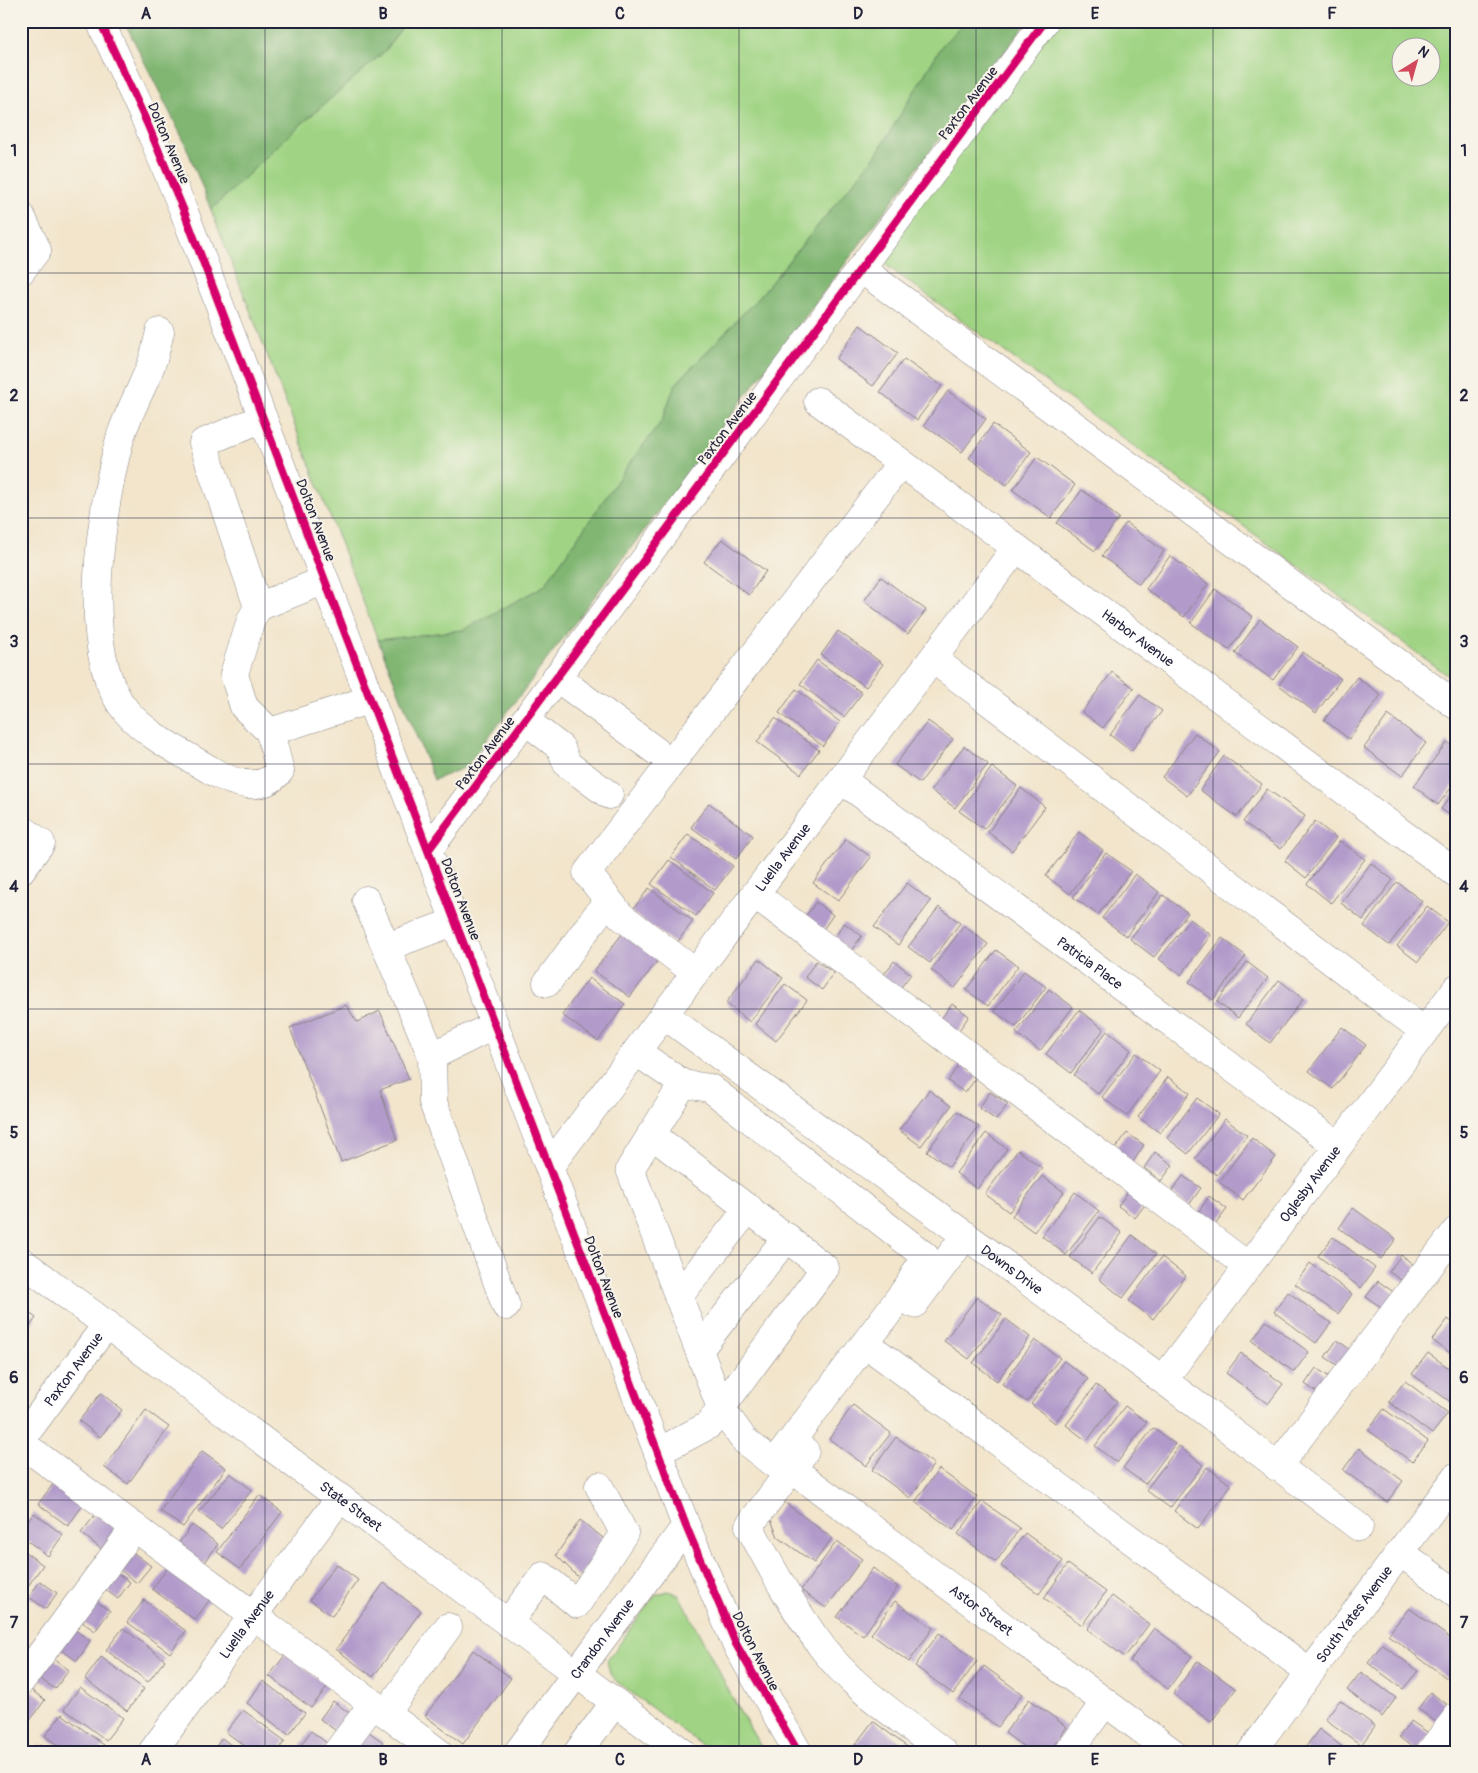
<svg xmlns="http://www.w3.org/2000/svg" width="1478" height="1773" viewBox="0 0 1478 1773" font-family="Pangolin,sans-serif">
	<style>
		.green { fill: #a0d484; stroke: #617b60; fill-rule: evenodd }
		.forest { fill: #80b672; stroke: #516c56 }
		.building { fill: #b29bcb }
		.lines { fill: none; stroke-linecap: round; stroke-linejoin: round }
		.minor-casing { stroke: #8a8484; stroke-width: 29 }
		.minor { stroke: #fff; stroke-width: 28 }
		.cycleway-casing { stroke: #f7f3e8; stroke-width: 11 }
		.cycleway { stroke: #d6006c; stroke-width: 8 }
		.grid { fill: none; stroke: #22223b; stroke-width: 1; stroke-opacity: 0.55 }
		.labels { text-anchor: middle; stroke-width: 4; stroke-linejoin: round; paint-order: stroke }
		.street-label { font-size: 14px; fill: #22223b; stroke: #f7f3e8 }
		.neatline { fill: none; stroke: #22223b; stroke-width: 2 }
		.grid-label { font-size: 16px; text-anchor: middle; font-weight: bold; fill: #22223b }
	</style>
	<rect width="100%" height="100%" fill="#f7f3e8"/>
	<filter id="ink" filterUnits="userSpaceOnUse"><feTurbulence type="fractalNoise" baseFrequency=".02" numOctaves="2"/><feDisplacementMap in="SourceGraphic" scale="10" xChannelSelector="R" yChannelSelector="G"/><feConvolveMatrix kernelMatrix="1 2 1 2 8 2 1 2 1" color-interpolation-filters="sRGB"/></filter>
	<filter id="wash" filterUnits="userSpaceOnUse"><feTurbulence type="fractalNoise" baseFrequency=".0096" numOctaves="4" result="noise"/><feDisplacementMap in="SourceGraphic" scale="20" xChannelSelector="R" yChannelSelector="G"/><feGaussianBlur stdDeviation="1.12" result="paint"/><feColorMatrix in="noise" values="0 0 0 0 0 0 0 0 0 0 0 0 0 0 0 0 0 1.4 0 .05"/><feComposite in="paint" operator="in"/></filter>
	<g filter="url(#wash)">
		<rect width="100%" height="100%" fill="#f2e5cc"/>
		<!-- green -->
		<g class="green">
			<path d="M406 21H967L943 44 876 155 759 297 675 385 662 421 631 461 544 586 463 630 378 640 211 210 289 135 386 50Z"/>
			<path d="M1056 21H1457V682L879 260ZM1400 48H1430V78H1400Z"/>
			<path d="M668 1591 679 1595 739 1710 764 1752H711L617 1682 610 1673 607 1661 655 1595Z"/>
		</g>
		<!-- forest -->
		<g class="forest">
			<path d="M124 21H406L386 50 289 135 211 210 184 141Z"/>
			<path d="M967 21H1028L466 767 434 780 378 640 463 630 544 586 631 461 662 421 675 385 759 297 876 155 943 44Z"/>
		</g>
		<g id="blocks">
			<!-- building -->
			<g class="building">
				<path d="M860 325 898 353 873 386 836 359Z"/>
				<path d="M904 359 942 386 917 420 880 392Z"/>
				<path d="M948 391 986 419 962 452 924 425Z"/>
				<path d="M993 424 1031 452 1007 485 969 458Z"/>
				<path d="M1037 457 1075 485 1051 518 1013 490Z"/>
				<path d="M1082 490 1119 518 1095 551 1057 523Z"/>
				<path d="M1126 523 1164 551 1139 584 1102 556Z"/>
				<path d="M722 539 766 571 749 595 704 562Z"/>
				<path d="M1170 556 1208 584 1184 617 1146 589Z"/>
				<path d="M881 577 926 610 908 634 864 601Z"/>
				<path d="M1215 589 1253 617 1229 650 1191 623Z"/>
				<path d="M1260 619 1298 647 1273 680 1235 653Z"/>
				<path d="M838 631 883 664 866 687 821 655Z"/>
				<path d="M1303 652 1341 679 1316 713 1279 685Z"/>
				<path d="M817 660 862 693 844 717 800 684Z"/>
				<path d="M1112 672 1134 688 1103 728 1082 712Z"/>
				<path d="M1357 677 1381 695 1349 739 1324 720Z"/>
				<path d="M796 689 840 722 823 746 779 713Z"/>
				<path d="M1140 695 1162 711 1131 751 1110 735Z"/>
				<path d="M1388 715 1426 743 1402 776 1364 748Z"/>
				<path d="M775 718 819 750 801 774 757 742Z"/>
				<path d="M928 721 953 739 920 783 895 765Z"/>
				<path d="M1195 733 1220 752 1187 796 1162 777Z"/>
				<path d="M1447 742 1457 750V780L1438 805 1414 786Z"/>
				<path d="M964 746 988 764 955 808 931 790Z"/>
				<path d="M1224 756 1262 784 1237 817 1200 790Z"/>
				<path d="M992 767 1017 786 984 829 959 811Z"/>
				<path d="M1021 788 1045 807 1012 851 988 832Z"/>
				<path d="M1457 788V820L1441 809Z"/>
				<path d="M1267 789 1305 816 1281 849 1243 822Z"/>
				<path d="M709 803 753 836 736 859 691 827Z"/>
				<path d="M1315 821 1336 838 1306 878 1285 861Z"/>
				<path d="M1079 832 1103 850 1070 894 1046 876Z"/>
				<path d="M688 834 733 866 715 890 671 857Z"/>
				<path d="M846 839 871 857 838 901 813 883Z"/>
				<path d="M1340 841 1365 859 1331 903 1307 884Z"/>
				<path d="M1106 853 1131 871 1098 915 1073 897Z"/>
				<path d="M669 860 713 893 696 916 651 884Z"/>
				<path d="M1371 863 1393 880 1363 920 1341 903Z"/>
				<path d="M1135 874 1159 892 1126 936 1102 918Z"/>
				<path d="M1397 882 1422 901 1389 945 1364 926Z"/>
				<path d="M907 883 931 901 898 945 874 927Z"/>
				<path d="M649 888 693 921 676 944 631 912Z"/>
				<path d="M1163 895 1188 913 1154 957 1130 939Z"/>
				<path d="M816 902 833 915 822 931 804 918Z"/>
				<path d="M1427 906 1448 922 1418 962 1397 946Z"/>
				<path d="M939 907 960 923 930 963 908 947Z"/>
				<path d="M1190 919 1211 935 1181 975 1159 959Z"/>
				<path d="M844 923 862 936 850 952 833 940Z"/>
				<path d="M964 926 988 944 955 988 931 970Z"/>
				<path d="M622 934 658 960 630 997 594 971Z"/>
				<path d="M1222 938 1246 956 1213 1000 1189 982Z"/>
				<path d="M996 950 1018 966 988 1006 966 990Z"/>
				<path d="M759 959 783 978 750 1022 726 1003Z"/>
				<path d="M816 961 834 973 822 990 805 977Z"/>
				<path d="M894 961 911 974 899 990 882 977Z"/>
				<path d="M1247 962 1268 978 1238 1018 1217 1002Z"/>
				<path d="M1024 971 1046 987 1016 1027 994 1011Z"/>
				<path d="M589 978 625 1004 598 1041 562 1015Z"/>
				<path d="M1279 980 1303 999 1270 1043 1246 1024Z"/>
				<path d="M785 984 807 1000 776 1041 755 1024Z"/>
				<path d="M1049 989 1073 1007 1040 1051 1016 1033Z"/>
				<path d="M952 1004 969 1016 957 1033 940 1020Z"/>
				<path d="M346 1005 357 1022 380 1011 409 1079 380 1090 397 1140 341 1162 290 1028Z"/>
				<path d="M1079 1010 1104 1029 1071 1073 1046 1054Z"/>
				<path d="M1342 1027 1366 1045 1333 1089 1309 1071Z"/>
				<path d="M1107 1031 1131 1050 1098 1094 1074 1075Z"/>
				<path d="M1136 1053 1160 1071 1127 1116 1102 1097Z"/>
				<path d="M959 1064 977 1077 965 1093 948 1081Z"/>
				<path d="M1168 1077 1190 1093 1160 1133 1138 1117Z"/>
				<path d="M929 1090 951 1106 921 1146 899 1130Z"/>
				<path d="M990 1092 1008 1104 996 1120 979 1108Z"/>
				<path d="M1197 1098 1219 1114 1188 1154 1167 1138Z"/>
				<path d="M957 1111 979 1127 949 1167 927 1151Z"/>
				<path d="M1225 1119 1247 1135 1217 1175 1195 1159Z"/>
				<path d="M986 1133 1007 1149 977 1189 956 1173Z"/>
				<path d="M1127 1133 1144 1145 1133 1162 1115 1149Z"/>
				<path d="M1252 1138 1276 1157 1243 1200 1219 1182Z"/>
				<path d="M1018 1150 1042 1168 1009 1212 985 1194Z"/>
				<path d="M1155 1152 1173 1165 1161 1181 1144 1168Z"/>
				<path d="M1042 1176 1064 1192 1034 1232 1012 1216Z"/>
				<path d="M1183 1176 1201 1188 1189 1205 1171 1192Z"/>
				<path d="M1129 1190 1147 1202 1135 1218 1118 1206Z"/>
				<path d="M1075 1192 1099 1211 1066 1255 1042 1236Z"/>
				<path d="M1209 1196 1227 1209 1215 1225 1198 1213Z"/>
				<path d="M1353 1208 1396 1239 1381 1259 1339 1228Z"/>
				<path d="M1100 1217 1122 1233 1092 1273 1070 1257Z"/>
				<path d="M1132 1235 1156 1254 1123 1298 1099 1279Z"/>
				<path d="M1333 1237 1375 1268 1361 1288 1318 1256Z"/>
				<path d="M1401 1255 1418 1268 1407 1284 1389 1272Z"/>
				<path d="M1162 1257 1186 1276 1153 1319 1129 1301Z"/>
				<path d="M1310 1263 1352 1294 1338 1314 1295 1284Z"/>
				<path d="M1378 1281 1395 1293 1384 1309 1366 1297Z"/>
				<path d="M1288 1292 1331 1323 1316 1343 1274 1312Z"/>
				<path d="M977 1297 1002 1315 969 1359 944 1341Z"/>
				<path d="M21 1307 36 1318 21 1339Z"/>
				<path d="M1006 1319 1030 1337 997 1381 973 1363Z"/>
				<path d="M1448 1319 1457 1326V1358L1432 1340Z"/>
				<path d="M1266 1321 1309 1352 1294 1372 1252 1341Z"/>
				<path d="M1035 1340 1060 1358 1027 1402 1002 1384Z"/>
				<path d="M1337 1340 1355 1353 1343 1369 1325 1357Z"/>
				<path d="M1241 1353 1283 1384 1268 1404 1226 1373Z"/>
				<path d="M1428 1353 1457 1374 1456 1406 1412 1374Z"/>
				<path d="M1064 1361 1088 1379 1055 1423 1031 1404Z"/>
				<path d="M1316 1368 1334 1380 1322 1396 1305 1384Z"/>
				<path d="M1405 1381 1448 1413 1432 1434 1389 1402Z"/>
				<path d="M1096 1385 1117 1401 1087 1441 1066 1425Z"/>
				<path d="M101 1393 122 1410 100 1437 79 1421Z"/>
				<path d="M853 1405 891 1433 866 1466 829 1439Z"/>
				<path d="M1125 1406 1147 1422 1117 1463 1095 1446Z"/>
				<path d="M1384 1409 1428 1441 1412 1462 1368 1430Z"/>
				<path d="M146 1410 169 1427 128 1484 104 1467Z"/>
				<path d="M1153 1428 1175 1444 1145 1484 1123 1468Z"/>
				<path d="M896 1437 934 1464 910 1498 872 1470Z"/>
				<path d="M1179 1446 1203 1465 1170 1508 1146 1490Z"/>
				<path d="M1359 1448 1403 1481 1387 1502 1343 1470Z"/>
				<path d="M202 1451 226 1468 183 1527 160 1511Z"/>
				<path d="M1207 1467 1231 1485 1198 1529 1174 1511Z"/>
				<path d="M939 1469 977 1497 953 1530 915 1502Z"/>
				<path d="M230 1473 252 1490 221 1529 199 1512Z"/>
				<path d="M54 1483 83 1505 68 1526 38 1504Z"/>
				<path d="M259 1495 282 1512 240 1569 217 1552Z"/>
				<path d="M982 1501 1020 1528 996 1562 958 1534Z"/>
				<path d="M784 1502 832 1538 814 1563 778 1537 771 1520Z"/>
				<path d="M34 1513 63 1535 48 1556 21 1536V1530Z"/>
				<path d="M96 1514 119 1532 104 1551 81 1533Z"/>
				<path d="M580 1520 607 1541 578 1577 556 1555Z"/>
				<path d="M192 1525 218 1544 201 1568 175 1548Z"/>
				<path d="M1025 1533 1063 1561 1039 1594 1001 1566Z"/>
				<path d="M837 1541 862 1559 826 1608 801 1590Z"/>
				<path d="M21 1549 43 1565 28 1586 21 1581Z"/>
				<path d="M130 1550 151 1566 137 1583 116 1567Z"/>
				<path d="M336 1564 358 1580 332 1616 310 1600Z"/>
				<path d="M1068 1564 1106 1592 1082 1625 1044 1598Z"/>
				<path d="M169 1566 211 1598 195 1620 152 1589Z"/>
				<path d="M873 1568 898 1587 863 1636 837 1617Z"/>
				<path d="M114 1571 130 1582 118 1599 102 1587Z"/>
				<path d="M40 1581 57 1593 46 1609 29 1597Z"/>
				<path d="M384 1583 421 1611 373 1677 336 1649Z"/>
				<path d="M1112 1596 1149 1624 1125 1657 1087 1629Z"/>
				<path d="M93 1599 110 1611 95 1631 78 1619Z"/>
				<path d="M144 1600 186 1631 170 1653 127 1622Z"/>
				<path d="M895 1601 933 1628 909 1662 871 1634Z"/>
				<path d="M1409 1608 1457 1643V1676L1452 1682 1388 1635Z"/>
				<path d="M71 1627 90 1641 77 1661 57 1647Z"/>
				<path d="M123 1628 165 1660 148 1682 106 1650Z"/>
				<path d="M1154 1628 1192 1656 1168 1689 1130 1661Z"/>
				<path d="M939 1633 977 1661 953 1694 915 1666Z"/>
				<path d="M1382 1644 1418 1671 1403 1689 1368 1663Z"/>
				<path d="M473 1650 511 1678 463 1744 425 1716Z"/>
				<path d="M286 1654 328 1686 311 1708 269 1676Z"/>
				<path d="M50 1656 69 1670 55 1689 36 1676Z"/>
				<path d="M101 1657 144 1689 127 1711 85 1679Z"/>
				<path d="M1198 1661 1236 1689 1211 1722 1173 1694Z"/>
				<path d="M984 1666 1022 1694 998 1727 960 1699Z"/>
				<path d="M1361 1672 1396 1698 1382 1717 1347 1690Z"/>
				<path d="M263 1681 305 1713 289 1735 247 1703Z"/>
				<path d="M27 1687 45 1700 29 1722 21 1716V1694Z"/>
				<path d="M80 1687 123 1718 106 1740 64 1709Z"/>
				<path d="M1430 1692 1449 1706 1436 1722 1418 1709Z"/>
				<path d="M1029 1699 1067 1727 1049 1752H1031L1005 1733Z"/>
				<path d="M1340 1700 1375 1726 1361 1745 1325 1719Z"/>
				<path d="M333 1701 352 1715 339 1733 320 1719Z"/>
				<path d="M243 1710 285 1741 277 1752H253L226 1732Z"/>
				<path d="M62 1714 104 1745 99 1752H67L45 1736Z"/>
				<path d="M873 1721 914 1752H863L854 1746Z"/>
				<path d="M1411 1721 1430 1734 1417 1751 1399 1737Z"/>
				<path d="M365 1729 383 1742 376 1752H364L354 1745Z"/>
				<path d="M1319 1729 1349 1752H1310L1305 1748Z"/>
				<path d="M311 1731 328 1744 322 1752H307L300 1746Z"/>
				<path d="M222 1738 240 1752H212Z"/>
				<path d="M407 1744 417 1752H401Z"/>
				<path d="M40 1745 50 1752H35Z"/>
			</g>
		</g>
	</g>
	<g filter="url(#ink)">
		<use href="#blocks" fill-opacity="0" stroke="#8a8484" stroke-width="1"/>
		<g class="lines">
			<!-- minor casing -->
			<g class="minor-casing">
				<g id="minor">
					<path d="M100 21 147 123 183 209 686 1526 736 1644 798 1752"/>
					<path d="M21 216 37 250 21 271"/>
					<path d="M861 269 1457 706"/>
					<path d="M160 332C157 343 155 355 151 365 142 389 129 411 121 435 102 503 77 652 126 711 148 737 183 753 212 771 234 784 262 793 280 771L270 732 371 699"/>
					<path id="s1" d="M818 401 1457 874"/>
					<path d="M263 418 203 443 258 607 325 580"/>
					<path d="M258 607 251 620 234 674 244 707 270 732"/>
					<path d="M933 659 1424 1031"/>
					<path d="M556 677 656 751"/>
					<path d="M525 720 561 748 567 764 609 795"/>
					<path id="s2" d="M842 780 1337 1145"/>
					<path d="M21 828 41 843 21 870"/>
					<path d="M429 849 1045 21"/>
					<path d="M756 895 1248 1266"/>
					<path d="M366 900 432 1056 495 1025"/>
					<path d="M387 947 456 921"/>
					<path d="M696 973 621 916 587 873 901 463"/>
					<path d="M547 983 608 900"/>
					<path id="s3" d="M664 1015 1163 1380 1359 1527"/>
					<path d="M637 1052 683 1084 630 1169 721 1408 709 1425 658 1452"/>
					<path d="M432 1056 433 1102 506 1306"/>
					<path d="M651 1134 825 1268 721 1408 744 1440 774 1464 909 1285 925 1256 710 1088 683 1084"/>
					<path id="s4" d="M549 1167 1016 548"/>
					<path id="s5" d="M21 1261 682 1752"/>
					<path d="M678 1297 749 1208"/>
					<path d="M914 1304 966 1235"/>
					<path d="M699 1350 787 1237"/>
					<path d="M878 1353 1310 1672"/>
					<path id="s6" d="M1163 1380 1457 988"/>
					<path id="s7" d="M21 1440 107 1324"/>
					<path d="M21 1443 438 1752"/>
					<path d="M805 1451 749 1526C771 1567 794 1610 822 1647 853 1689 902 1719 943 1752"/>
					<path d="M1277 1467 1457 1230"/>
					<path id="s8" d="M792 1469 1172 1752"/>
					<path d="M1400 1552 1457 1594"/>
					<path d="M508 1623 543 1576 577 1604 624 1533 599 1486"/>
					<path d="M21 1681 135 1527"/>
					<path d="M386 1713 448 1627"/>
					<path id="s9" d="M152 1752 340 1498"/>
					<path d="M337 1752 373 1704"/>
					<path id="s10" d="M518 1752 686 1526"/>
					<path d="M578 1752 615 1702"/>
					<path d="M1069 1752 1105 1702"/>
					<path id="s11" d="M1251 1752 1457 1476"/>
					<path d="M1430 1752 1457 1717"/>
				</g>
			</g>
			<!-- minor -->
			<use href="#minor" class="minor"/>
			<!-- cycleway casing -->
			<g class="cycleway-casing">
				<g id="cycleway">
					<path d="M100 21 147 123 183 209 686 1526 736 1644 798 1752"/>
					<path d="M429 849 1045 21"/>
				</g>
			</g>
			<!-- cycleway -->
			<use href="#cycleway" class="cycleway"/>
		</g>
	</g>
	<!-- grid -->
	<path class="grid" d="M265 21V1752M502 21V1752M739 21V1752M976 21V1752M1213 21V1752M21 273H1457M21 518H1457M21 764H1457M21 1009H1457M21 1255H1457M21 1500H1457"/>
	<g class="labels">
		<!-- street labels -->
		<g class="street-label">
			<text transform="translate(968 103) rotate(-53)" y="5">Paxton Avenue</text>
			<text transform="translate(169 143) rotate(67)" y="5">Dolton Avenue</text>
			<text transform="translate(727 428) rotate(-53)" y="5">Paxton Avenue</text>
			<text transform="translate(316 520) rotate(69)" y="5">Dolton Avenue</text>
			<text dy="5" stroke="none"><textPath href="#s1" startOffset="398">Harbor Avenue</textPath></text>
			<text transform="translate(485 753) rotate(-53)" y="5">Paxton Avenue</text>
			<text dy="5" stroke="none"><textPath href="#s4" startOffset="388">Luella Avenue</textPath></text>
			<text transform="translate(461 899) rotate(69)" y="5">Dolton Avenue</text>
			<text dy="5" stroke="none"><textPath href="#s2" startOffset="308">Patricia Place</textPath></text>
			<text dy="5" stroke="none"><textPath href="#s6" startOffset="245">Oglesby Avenue</textPath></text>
			<text dy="5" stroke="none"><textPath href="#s3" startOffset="431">Downs Drive</textPath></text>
			<text transform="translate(604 1277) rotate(69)" y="5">Dolton Avenue</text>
			<text dy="5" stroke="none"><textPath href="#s7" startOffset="88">Paxton Avenue</textPath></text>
			<text dy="5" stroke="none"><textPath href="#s5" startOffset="411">State Street</textPath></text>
			<text dy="5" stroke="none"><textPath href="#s8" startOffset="236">Astor Street</textPath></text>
			<text dy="5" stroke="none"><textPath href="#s11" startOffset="172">South Yates Avenue</textPath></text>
			<text dy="5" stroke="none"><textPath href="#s9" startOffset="159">Luella Avenue</textPath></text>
			<text dy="5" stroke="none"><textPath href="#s10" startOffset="141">Crandon Avenue</textPath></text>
			<text transform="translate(756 1651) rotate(63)" y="5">Dolton Avenue</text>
		</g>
	</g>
	<!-- margin -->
	<rect width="1478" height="1773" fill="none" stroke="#f7f3e8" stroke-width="55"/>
	<!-- north arrow -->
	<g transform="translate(1416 62) rotate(37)"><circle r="24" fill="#f7f3e8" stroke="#a29fa3"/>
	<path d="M0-4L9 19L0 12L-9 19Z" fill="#d1495b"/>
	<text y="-8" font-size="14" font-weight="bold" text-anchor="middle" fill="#22223b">N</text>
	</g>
	<rect x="28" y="28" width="1422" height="1718" class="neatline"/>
	<g class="grid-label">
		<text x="146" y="19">A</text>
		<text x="383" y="19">B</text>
		<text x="620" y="19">C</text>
		<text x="858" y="19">D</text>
		<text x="1095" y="19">E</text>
		<text x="1332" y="19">F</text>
		<text x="14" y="156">1</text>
		<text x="1464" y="156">1</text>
		<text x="14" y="401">2</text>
		<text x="1464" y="401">2</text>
		<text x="14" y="647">3</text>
		<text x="1464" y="647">3</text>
		<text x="14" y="892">4</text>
		<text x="1464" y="892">4</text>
		<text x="14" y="1138">5</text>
		<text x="1464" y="1138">5</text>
		<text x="14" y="1383">6</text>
		<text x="1464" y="1383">6</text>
		<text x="14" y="1628">7</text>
		<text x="1464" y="1628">7</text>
		<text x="146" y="1765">A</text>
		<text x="383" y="1765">B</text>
		<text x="620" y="1765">C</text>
		<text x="858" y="1765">D</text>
		<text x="1095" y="1765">E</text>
		<text x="1332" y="1765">F</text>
	</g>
</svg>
